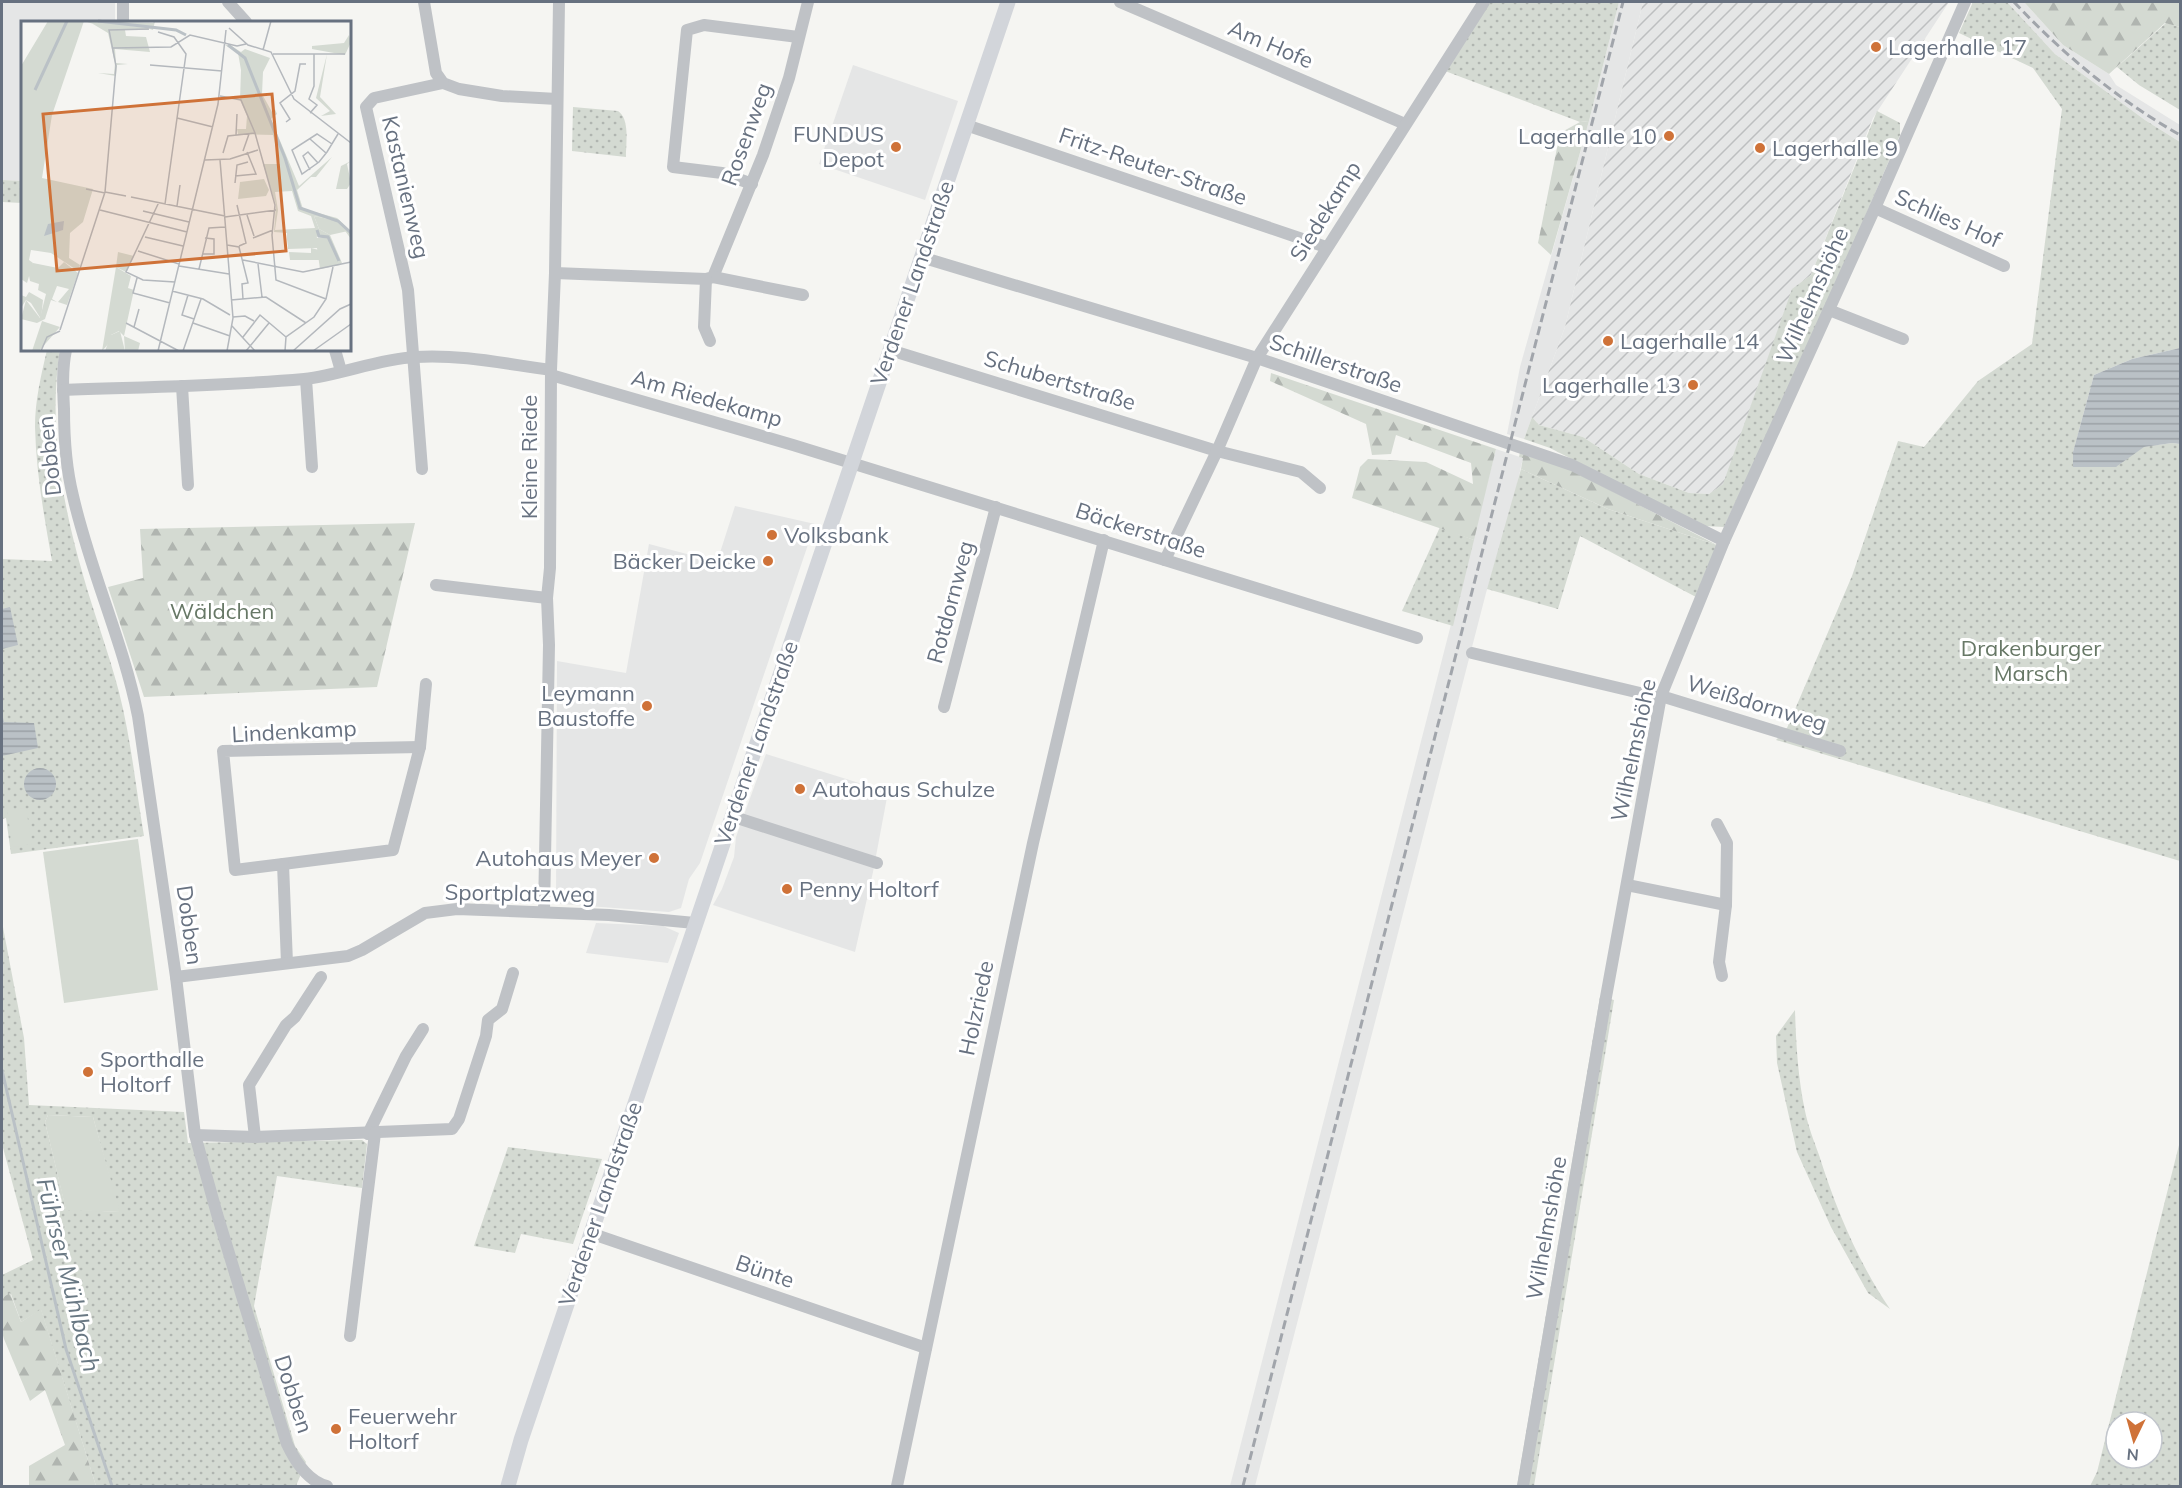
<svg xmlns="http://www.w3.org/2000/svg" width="2182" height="1488" viewBox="0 0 2182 1488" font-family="Mulish,sans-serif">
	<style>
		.built { fill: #e5e6e6 }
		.industrial { fill: url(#industrial-furrows) }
		.green { fill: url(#green-dots); fill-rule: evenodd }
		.forest { fill: url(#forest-firs) }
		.pitch { fill: #d4dad2 }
		.water { fill: url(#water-rules) }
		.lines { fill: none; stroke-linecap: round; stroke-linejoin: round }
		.stream { stroke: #bac1c6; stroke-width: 3 }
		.minor { stroke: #bfc2c6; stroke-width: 12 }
		.major { stroke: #d2d5da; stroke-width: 15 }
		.rail { stroke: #a1a5ab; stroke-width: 3; stroke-dasharray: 9 4.5; stroke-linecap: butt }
		.poi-dot { fill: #cf7238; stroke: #fff; stroke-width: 2 }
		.labels { text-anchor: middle; stroke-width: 6; stroke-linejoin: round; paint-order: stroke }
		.street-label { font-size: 22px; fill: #677180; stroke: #fff }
		.poi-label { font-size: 22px; fill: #677180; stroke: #fff; text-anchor: start }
		.park-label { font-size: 22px; fill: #677866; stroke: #fff }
		.water-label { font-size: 24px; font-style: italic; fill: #697883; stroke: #fff }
		.inset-river { fill: none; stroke: #bac1c6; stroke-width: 3 }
		.inset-road { fill: none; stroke: #b4b8bd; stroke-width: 1.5 }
		.view { fill: #cf7238; fill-opacity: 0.15; stroke: #cf7238; stroke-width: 3 }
		.inset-edge { fill: none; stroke: #677180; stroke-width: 3 }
	</style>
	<defs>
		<pattern id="industrial-furrows" width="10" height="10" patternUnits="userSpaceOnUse" patternTransform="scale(1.5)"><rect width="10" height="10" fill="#e5e6e6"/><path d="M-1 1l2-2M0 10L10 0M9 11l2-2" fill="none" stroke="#bdbfc0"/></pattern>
		<pattern id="green-dots" width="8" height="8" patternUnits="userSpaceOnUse" patternTransform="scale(1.5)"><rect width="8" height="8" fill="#d4dad2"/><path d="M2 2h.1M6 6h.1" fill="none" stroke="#b0b5b0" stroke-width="1.8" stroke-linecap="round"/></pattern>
		<pattern id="forest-firs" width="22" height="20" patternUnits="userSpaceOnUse" patternTransform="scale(1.5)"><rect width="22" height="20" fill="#d4dad2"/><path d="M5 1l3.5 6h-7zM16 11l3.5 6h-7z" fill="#b0b5b0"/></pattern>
		<pattern id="water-rules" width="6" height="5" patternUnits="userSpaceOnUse" patternTransform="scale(1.5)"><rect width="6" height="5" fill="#bac1c6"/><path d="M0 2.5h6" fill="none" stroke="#9ba1a6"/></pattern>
	</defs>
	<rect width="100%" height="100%" fill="#f5f5f2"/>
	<!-- built -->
	<g class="built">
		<path d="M2 2H115V22H22V181L2 180Z"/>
		<path d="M1619 2H1643L1565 327 1524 439 1507 434 1520 367 1589 121Z"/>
		<path d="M2007 2H2024L2063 45 2109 74 2116 85 2180 125V142L2145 120 2055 54Z"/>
		<path d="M853 65 958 101 925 200 819 164Z"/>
		<path d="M1496 449 1523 458 1514 498 1486 593 1255 1486H1230Z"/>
		<path d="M735 506 815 524 700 863 689 879 681 908 669 912 561 904 556 899 557 661 626 673 649 544 717 562Z"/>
		<path d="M766 754 888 792 873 872 855 952 713 905 722 889 734 857 736 837Z"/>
		<path d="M596 923 663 926 679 933 668 963 586 953Z"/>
	</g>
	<!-- industrial -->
	<path class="industrial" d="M1643 2H1949L1873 118 1811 275 1792 290 1724 484 1709 494 1689 493 1639 474 1583 437 1539 425 1532 417 1565 327Z"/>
	<!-- green -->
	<g class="green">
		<path d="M1490 2H1619L1589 121 1580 122 1445 71Z"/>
		<path d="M1973 2H2007L2055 54 2145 120 2180 142V348L2132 359 2094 375 2073 452V467L2117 466 2143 447 2172 443 2180 444V861L1776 740 1787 728 1852 576 1898 441 1924 447 1978 381 2032 344 2062 109 2033 68 1959 33Z"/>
		<path d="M2166 23 2180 27V110L2139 85 2117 67Z"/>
		<path d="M573 107 618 111C630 119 626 143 626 157L572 151Z"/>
		<path d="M1877 111 1900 123V135L1825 310 1724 527 1704 526 1550 448 1524 439 1532 417 1539 425 1583 437 1639 474 1689 493 1709 494 1723 484 1792 289 1811 275Z"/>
		<path d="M2 180 22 181V203L2 202Z"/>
		<path d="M47 350H60C48 424 62 503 83 575 94 614 109 653 119 692 131 739 136 789 144 836L11 854 6 818 2 819V559L52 561C44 516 36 472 35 427 35 401 41 375 47 350Z"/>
		<path d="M1521 469 1608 509 1717 545 1696 597 1580 536 1558 609 1487 589Z"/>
		<path d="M1440 527 1474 540 1453 626 1402 611Z"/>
		<path d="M2 922 24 1038 29 1105 184 1112 188 1143 362 1140 367 1144 362 1188 277 1176 254 1306 295 1446 306 1462 296 1486H96L41 1310 21 1322 11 1294 2 1298V1275L33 1260 2 1144ZM48 1115 93 1117 119 1212 66 1209 45 1122Z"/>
		<path d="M1600 997 1614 1000 1534 1486H1517Z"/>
		<path d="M1795 1010C1796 1044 1798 1078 1805 1111 1808 1126 1814 1141 1819 1155 1836 1209 1858 1262 1890 1309L1868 1293 1831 1227 1797 1152 1777 1063 1776 1036Z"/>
		<path d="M2180 1141V1486H2090L2097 1472ZM2116 1422H2152V1458H2116Z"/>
		<path d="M508 1147 602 1159 573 1244 521 1234 515 1253 474 1246Z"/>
	</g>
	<!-- forest -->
	<g class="forest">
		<path d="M2024 2H2180V27L2165 23 2109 74 2063 45Z"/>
		<path d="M1589 121 1551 255 1538 243 1560 133 1580 122Z"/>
		<path d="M1271 373 1496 449 1474 540 1352 498 1360 467 1368 459 1426 462 1473 484 1471 463 1396 435 1391 454 1372 455 1366 424 1270 381Z"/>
		<path d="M1520 452 1565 467 1717 545 1608 509 1521 469 1523 458 1519 457Z"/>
		<path d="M415 523 377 687 144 697 108 587 143 578 140 529Z"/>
		<path d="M10 1293 21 1322 41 1309 96 1486H29V1466L65 1445 45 1390 30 1401 4 1339 2 1332V1298Z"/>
	</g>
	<!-- pitch -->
	<g class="pitch">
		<path d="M26 808 32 844 13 847 7 811Z"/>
		<path d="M138 839 158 990 64 1003 43 852Z"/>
		<path d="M48 1115 93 1117 120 1212 66 1210 45 1122Z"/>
	</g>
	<!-- water -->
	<g class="water">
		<path d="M2180 348V444L2172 443 2144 447 2116 467H2073V452L2094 375 2132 359Z"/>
		<path d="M10 607 18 645 2 649V609Z"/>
		<path d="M2 713 4 722 34 723 38 748 2 756Z"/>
		<circle cx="40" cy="784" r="16"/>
	</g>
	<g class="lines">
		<!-- stream -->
		<path class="stream" d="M2 1070 66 1349 112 1486"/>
		<!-- minor -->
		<g class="minor">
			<path d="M123 2V22"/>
			<path d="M228 2 246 22"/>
			<path d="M424 2 436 73 443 83 459 89 502 96 557 99"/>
			<path d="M1120 2 1405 124"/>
			<path d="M966 125 1326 247"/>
			<path d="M752 184 722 173 673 167 687 30 704 25 798 37"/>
			<path d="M1875 208 2004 266"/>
			<path d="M921 257 1257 358 1572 465 1724 541"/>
			<path d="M555 273 706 279 713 277 763 155 789 78 808 2"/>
			<path d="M713 277 803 295"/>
			<path d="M706 279 704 327 710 341"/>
			<path d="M1829 310 1903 339"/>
			<path d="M66 350C62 369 63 389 64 409 64 438 66 468 73 496 90 571 123 641 138 716L176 977 195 1135 217 1214 287 1444C295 1461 307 1481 327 1486"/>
			<path d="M335 350 341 371"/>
			<path d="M890 350 1217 451 1301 472 1320 488"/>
			<path d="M551 375 793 445 1417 638"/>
			<path d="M306 379 312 467"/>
			<path d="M182 386 188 485"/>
			<path d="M63 390C144 387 224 386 304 379 341 375 378 359 415 357 461 354 506 364 551 370"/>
			<path d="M422 469 408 290 366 107 374 98 443 83"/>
			<path d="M1165 560 1217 451 1257 358 1484 2"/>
			<path d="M436 585 547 598"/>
			<path d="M1472 653 1661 698"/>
			<path d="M1661 696 1840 751"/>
			<path d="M944 707 996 507"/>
			<path d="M731 816 877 863"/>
			<path d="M1717 824 1727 843 1726 905 1719 962 1722 976"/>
			<path d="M283 864 393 850 420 747 426 684"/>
			<path d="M1627 885 1726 905"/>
			<path d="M544 912 549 645 547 598 550 568 551 370 555 273 559 2"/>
			<path d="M287 963 283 864 235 870 223 751 420 747"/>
			<path d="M176 977 348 956 362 950 425 913 457 909 609 915 695 923"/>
			<path d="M368 1134 406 1056 423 1029"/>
			<path d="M195 1135 255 1137 452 1129 459 1119 486 1036 488 1020 502 1009 513 973"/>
			<path d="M255 1137 249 1085 286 1025 295 1017 321 977"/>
			<path d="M590 1233 926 1348"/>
			<path d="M350 1336 375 1133"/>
			<path d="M897 1486 1033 843 1104 540"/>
			<path d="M1523 1486 1606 997 1661 696 1724 541 1875 208 1965 2"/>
		</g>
		<!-- major -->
		<path class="major" d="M508 1486 521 1440 1008 2"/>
		<!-- rail -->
		<g class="rail">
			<path d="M2014 2C2064 55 2117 99 2180 135"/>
			<path d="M1243 1486 1623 2"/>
		</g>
	</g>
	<!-- markers -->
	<g class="poi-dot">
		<circle cx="1876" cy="47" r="6"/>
		<circle cx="1669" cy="136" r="6"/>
		<circle cx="896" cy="147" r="6"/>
		<circle cx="1760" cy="148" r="6"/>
		<circle cx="1608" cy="341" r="6"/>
		<circle cx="1693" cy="385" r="6"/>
		<circle cx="772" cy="535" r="6"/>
		<circle cx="768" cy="561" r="6"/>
		<circle cx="647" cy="706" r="6"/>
		<circle cx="800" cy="789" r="6"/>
		<circle cx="654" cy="858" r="6"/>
		<circle cx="787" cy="889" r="6"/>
		<circle cx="88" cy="1072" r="6"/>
		<circle cx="336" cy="1429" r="6"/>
	</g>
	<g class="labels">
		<!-- street labels -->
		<g class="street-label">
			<text transform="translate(1271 44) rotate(23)" y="8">Am Hofe</text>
			<text transform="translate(746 134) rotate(-70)" y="8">Rosenweg</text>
			<text transform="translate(1153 166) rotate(19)" y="8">Fritz-Reuter-Straße</text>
			<text transform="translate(406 187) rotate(77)" y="8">Kastanienweg</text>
			<text transform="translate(1325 211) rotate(-58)" y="8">Siedekamp</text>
			<text transform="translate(1948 218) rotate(24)" y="8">Schlies Hof</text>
			<text transform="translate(912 283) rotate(-71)" y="8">Verdener Landstraße</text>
			<text transform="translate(1812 295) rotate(-66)" y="8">Wilhelmshöhe</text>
			<text transform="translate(1336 363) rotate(19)" y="8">Schillerstraße</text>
			<text transform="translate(1060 380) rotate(17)" y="8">Schubertstraße</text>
			<text transform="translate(707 398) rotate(16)" y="8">Am Riedekamp</text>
			<text transform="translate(49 456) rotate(-96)" y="8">Dobben</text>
			<text transform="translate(529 457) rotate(-90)" y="8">Kleine Riede</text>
			<text transform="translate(1141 530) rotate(18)" y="8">Bäckerstraße</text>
			<text transform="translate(950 602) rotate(-75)" y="8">Rotdornweg</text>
			<text transform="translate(1757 703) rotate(17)" y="8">Weißdornweg</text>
			<text transform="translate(294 731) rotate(-3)" y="8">Lindenkamp</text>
			<text transform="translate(756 743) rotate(-71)" y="8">Verdener Landstraße</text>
			<text transform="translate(1633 750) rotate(-78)" y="8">Wilhelmshöhe</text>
			<text transform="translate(520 893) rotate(1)" y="8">Sportplatzweg</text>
			<text transform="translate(190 925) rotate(82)" y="8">Dobben</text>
			<text transform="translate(976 1008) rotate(-78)" y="8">Holzriede</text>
			<text transform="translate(600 1204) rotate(-71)" y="8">Verdener Landstraße</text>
			<text transform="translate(1546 1228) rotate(-80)" y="8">Wilhelmshöhe</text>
			<text transform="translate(765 1271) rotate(19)" y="8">Bünte</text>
			<text transform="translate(294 1394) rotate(72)" y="8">Dobben</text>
		</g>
		<!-- poi labels -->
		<g class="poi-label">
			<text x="1888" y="55">Lagerhalle 17</text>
			<text x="884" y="142" text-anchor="end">FUNDUS<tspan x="884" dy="25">Depot</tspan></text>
			<text x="1657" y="144" text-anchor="end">Lagerhalle 10</text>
			<text x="1772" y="156">Lagerhalle 9</text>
			<text x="1620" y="349">Lagerhalle 14</text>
			<text x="1681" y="393" text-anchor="end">Lagerhalle 13</text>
			<text x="784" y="543">Volksbank</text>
			<text x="756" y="569" text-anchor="end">Bäcker Deicke</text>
			<text x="635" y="701" text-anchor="end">Leymann<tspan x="635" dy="25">Baustoffe</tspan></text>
			<text x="812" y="797">Autohaus Schulze</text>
			<text x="642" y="866" text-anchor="end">Autohaus Meyer</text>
			<text x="799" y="897">Penny Holtorf</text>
			<text x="100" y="1067">Sporthalle<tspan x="100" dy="25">Holtorf</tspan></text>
			<text x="348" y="1424">Feuerwehr<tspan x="348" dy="25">Holtorf</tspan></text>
		</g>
		<!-- park labels -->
		<g class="park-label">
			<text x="222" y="619">Wäldchen</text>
			<text x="2031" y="656">Drakenburger<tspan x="2031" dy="25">Marsch</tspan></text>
		</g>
		<!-- water labels -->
		<g class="water-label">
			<text transform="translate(68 1275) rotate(76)" y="8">Führser Mühlbach</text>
		</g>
	</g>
	<!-- overview -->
	<g transform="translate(21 21)">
		<rect width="330" height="330" fill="#f5f5f2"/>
		<path d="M27 0H63L31 94 21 157 72 168 62 201 49 212 48 237 59 244 57 250 30 232 10 229 8 239 12 242 6 262 0 258V45ZM72 3 126 6 128 9H104L105 15 125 16 129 31 94 28 95 42 107 43 96 44 95 55 77 52 93 53 94 42 87 12ZM328 14 330 21 324 34 291 28V25L323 22ZM204 24H209L220 31 224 28 249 37 242 51 241 73 251 91 253 93 254 88 256 93 250 98 278 165 311 136 295 156H290L276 169 282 188 316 197 330 210V218L317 200 293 195 298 208 309 214 321 242 319 244 306 217 268 212 266 225V212L253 211 255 184 242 143H259L252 114 217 113 216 108H225L226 95 219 79 220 49 217 32ZM271 170 277 190 290 195 294 207 254 209 257 189 254 171ZM330 140 326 143 330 162 326 168H315L320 145ZM290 227 298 229 299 239H269L268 231 290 232ZM97 231 113 235 105 251 95 246ZM8 271 22 279 20 298 10 282 5 279 0 287V274L5 276ZM99 310 104 330H84L90 314Z" fill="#d4dad2" fill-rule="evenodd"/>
		<path d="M63 0 132 2 134 0 132 9 120 5 85 7ZM306 33 299 76 315 93 300 95 309 90 295 77ZM243 158 248 169 245 175 217 178 219 161ZM293 195 317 200 327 210 309 214 298 208ZM43 241 57 252 46 284 37 281 48 268 36 265 31 278 36 281 30 279 24 298 16 302 0 298 5 279 19 297 25 273 17 269 18 263 9 260 7 249 12 242 37 247ZM95 246 110 255 107 267 113 269 103 315 119 322 117 330H104L103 315 98 310 90 314V320L81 330ZM21 300 39 306 18 330H11Z" fill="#d4dad2"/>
		<path d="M295 211 296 217H307L319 244 299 248 296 227 267 228V212Z" fill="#d4dad2"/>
		<path d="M43 200 42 209 23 215 27 203Z" fill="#bac1c6"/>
		<path class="inset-river" d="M77 0 155 9 165 14M207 24 224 37 264 137 279 187 317 200 330 212M14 69 46 0M296 209 298 215 307 216 318 240"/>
		<path class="inset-road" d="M208 7 227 24 250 31 273 78 330 122M137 11 153 16 165 33 144 183M92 27 150 26 169 14 216 25 225 23M242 29 250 0M252 33H324M129 44 201 50M199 75 220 79 234 112 254 184 251 214 255 259 305 278M289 92 296 84 288 78 293 65V33M156 97 192 106M265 101 269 98 259 82 274 70 279 43H285M215 114 216 93M289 118 305 132M311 123 296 113 271 129 281 153 298 141 306 131 317 113M222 130 228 113M202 132 207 115 234 112M184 139 209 138 237 129M199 139 212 297 206 330M289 149 282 135 287 131 297 142M214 155 235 153 226 131M214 162 216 144 227 141M65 168 84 172M84 171 105 175M110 176 204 195M138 181 105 251 122 259 154 261M216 184 225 222 218 225M156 185 159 164M79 189 166 211M122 190 168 201M226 194 233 215M204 196 255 189M124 216 162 225M232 217 252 209M206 224 218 226 227 262 221 263 222 278M117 230 158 243M182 233H193V218L184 217M222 239 282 251 330 241M237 243 241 276M158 245 208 253M178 248 188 207 204 206M116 257 112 272 149 282M151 270 182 278 209 294M167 274 161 294 173 298M210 279 245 276 285 302M212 296 224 295 233 300M105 302 158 330M172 302 209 315M211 305 234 330M113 306 118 288M39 309 84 171 95 45 88 9 128 8M222 316 239 294 265 316M20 330 26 316 39 310M137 330 197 83 205 9M162 330 180 278M225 330 248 302M264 330 265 316 293 296 305 278 312 246M272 330 319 288 330 283M292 330 330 303"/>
		<path class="view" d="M251 73 265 230 36 250 22 93Z"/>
		<rect width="330" height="330" class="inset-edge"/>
	</g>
	<!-- border -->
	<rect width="2182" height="1488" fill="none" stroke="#677180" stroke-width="6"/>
	<!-- north arrow -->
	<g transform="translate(2134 1440) rotate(185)"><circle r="28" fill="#ffffff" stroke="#c2c6cc" stroke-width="1.5"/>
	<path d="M0-4.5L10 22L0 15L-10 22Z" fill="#cf7238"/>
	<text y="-9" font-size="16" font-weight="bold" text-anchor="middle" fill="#677180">N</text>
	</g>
</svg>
